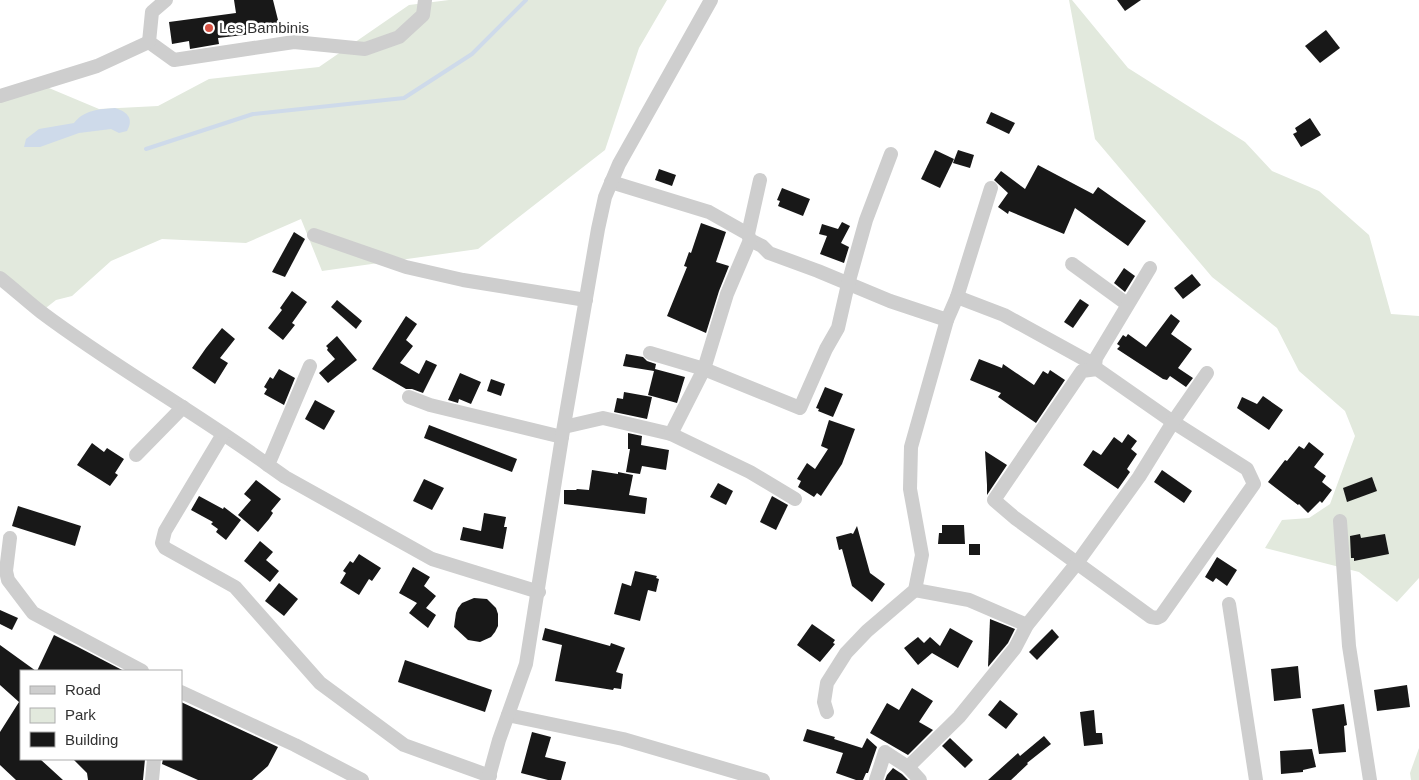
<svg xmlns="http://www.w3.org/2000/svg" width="1419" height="780" viewBox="0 0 1419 780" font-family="Arial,sans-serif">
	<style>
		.green { fill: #e2e9dd }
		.water { fill: #cedaea }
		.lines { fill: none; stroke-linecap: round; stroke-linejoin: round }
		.stream { stroke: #cedaea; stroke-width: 4 }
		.building { fill: #181818 }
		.street { stroke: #cecece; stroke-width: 14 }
		.poi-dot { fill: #d75244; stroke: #fff; stroke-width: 2 }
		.labels { text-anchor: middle; stroke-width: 5; stroke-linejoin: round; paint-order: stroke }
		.poi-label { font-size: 15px; fill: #313131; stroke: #fff; text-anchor: start }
	</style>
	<rect width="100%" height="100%" fill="#fff"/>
	<!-- green -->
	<g class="green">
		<path d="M449 0H667L639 48 605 150 478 249 322 271 301 219 246 243 162 239 111 261 72 296 56 300 42 311 0 275V95L37 83 99 109 158 106 209 79 319 67 409 5Z"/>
		<path d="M1069 0H1072L1128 68 1245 142 1272 171 1319 191 1369 235 1391 314 1419 316V578L1397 602 1359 572 1265 548 1282 520 1309 518 1330 504 1355 436 1345 411 1299 371 1277 328 1212 277 1095 139Z"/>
		<path d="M1419 748V780H1411L1410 773Z"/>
	</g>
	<!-- water -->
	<path class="water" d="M115 108C128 112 134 119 127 131L119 133 111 129 79 133 40 147H24L26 139 39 129 74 123C84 110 100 109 115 108Z"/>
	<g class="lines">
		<!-- stream -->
		<path class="stream" d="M146 149 253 114 404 98 472 54 526 0"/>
	</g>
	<!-- building -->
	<g class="building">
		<path d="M234 0H273L280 28 261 33 218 38 219 44 190 49 189 41 172 44 169 22 236 13Z"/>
		<path d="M1117 0H1141L1125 11Z"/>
		<path d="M1326 30 1340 48 1320 63 1305 46Z"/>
		<path d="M991 112 1015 123 1009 134 986 123Z"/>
		<path d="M1310 118 1321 135 1301 147 1293 134 1297 132 1295 128Z"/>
		<path d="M935 150 954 159 940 188 921 179Z"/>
		<path d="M958 150 974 155 970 168 953 163Z"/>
		<path d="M1038 165 1093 194 1098 187 1146 221 1128 246 1075 208 1064 234 1009 211 1008 214 998 207 1008 193 994 180 1001 171 1025 189Z"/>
		<path d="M659 169 676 175 672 186 655 180Z"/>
		<path d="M782 188 810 199 803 216 778 206 780 201 777 200Z"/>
		<path d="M842 222 850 226 841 243 849 247 844 263 820 254 827 236 819 234 822 224 838 229Z"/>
		<path d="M701 223 726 232 716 262 729 266 719 291 706 333 667 316 687 267 684 266 689 252 691 253Z"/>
		<path d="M294 232 305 239 285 277 272 272Z"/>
		<path d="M1124 268 1135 276 1125 292 1114 283Z"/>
		<path d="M1192 274 1201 285 1183 299 1174 288Z"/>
		<path d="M292 291 307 302 292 323 295 325 283 340 268 328 282 310 280 308Z"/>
		<path d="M1080 299 1089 305 1073 328 1064 322Z"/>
		<path d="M337 300 362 321 356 329 331 307Z"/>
		<path d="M1171 314 1180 321 1171 334 1192 349 1178 368 1193 378 1186 387 1170 376 1167 380 1163 379 1117 349 1120 346 1117 344 1123 335 1126 337 1128 334 1146 347Z"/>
		<path d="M406 316 417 324 406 340 413 346 400 363 419 374 426 360 437 365 423 393 412 389H406L372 369Z"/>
		<path d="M222 328 235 339 220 358 228 363 215 384 192 368 206 348Z"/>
		<path d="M337 336 357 360 328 383 319 373 335 359 327 350 328 348 326 346Z"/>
		<path d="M626 354 643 357 647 361 656 364 655 369 685 377 677 403 648 395 654 371 623 366Z"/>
		<path d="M979 359 1002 368 1003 364 1034 385 1043 371 1048 374 1050 370 1065 380 1036 423 998 397 1001 393 970 380Z"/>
		<path d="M279 369 295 378 284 405 264 394 267 389 264 387 270 377 273 379Z"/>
		<path d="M460 373 481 382 471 404 459 399 458 403 448 400Z"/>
		<path d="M491 379 505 384 501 396 487 391Z"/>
		<path d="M825 387 843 394 833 417 818 411 819 409 816 408Z"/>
		<path d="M624 392 652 397 647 419 614 412 617 398 623 399Z"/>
		<path d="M1263 396 1283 410 1269 430 1237 408 1242 397 1257 404Z"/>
		<path d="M315 400 335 411 324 430 305 419Z"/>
		<path d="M829 420 855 429 842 464 821 496 817 493 814 497 798 487 801 481 797 479 807 463 815 469 828 449 821 446Z"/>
		<path d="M429 425 517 459 512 472 424 438Z"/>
		<path d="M628 433 642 436 641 445 669 450 666 470 642 466 640 474 626 472 630 449H628Z"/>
		<path d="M1128 434 1137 441 1131 449 1137 454 1127 469 1130 472 1118 489 1083 465 1093 450 1101 455 1114 437 1122 443Z"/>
		<path d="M1309 442 1324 454 1314 467 1326 476 1322 482 1332 490 1322 503 1320 501 1308 513 1299 504 1298 505 1268 482 1285 460 1287 461 1299 446 1304 449Z"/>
		<path d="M92 443 104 452 107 448 124 459 115 473 118 475 110 486 77 465Z"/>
		<path d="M985 451 1007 465 987 495V485Z"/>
		<path d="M592 470 618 474V472L633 475 629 495 647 498 645 514 564 504V490H576L577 489 589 490Z"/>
		<path d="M1162 470 1192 491 1184 503 1154 482Z"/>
		<path d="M1372 477 1377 491 1347 502 1343 488Z"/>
		<path d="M424 479 444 488 432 510 413 501Z"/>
		<path d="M256 480 281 499 271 511 273 513 269 519 258 532 238 515 251 500 244 494Z"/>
		<path d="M718 483 733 491 726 505 710 497Z"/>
		<path d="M199 496 223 509 224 507 241 520 226 540 216 532 218 529 211 524 213 522 191 510Z"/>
		<path d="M772 496 788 505 776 530 760 522Z"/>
		<path d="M18 506 81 526 75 546 12 526Z"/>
		<path d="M484 513 506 517 504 527H507L503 549 460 540 463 527 481 531Z"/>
		<path d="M942 525H964L965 544H938L939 533H942Z"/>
		<path d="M857 526 870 573 885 584 872 602 852 586 842 549 839 550 836 537 851 533 853 534Z"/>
		<path d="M1360 534 1361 538 1385 534 1389 554 1354 561V558H1351L1350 536Z"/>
		<path d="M260 541 273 552 266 560 279 571 270 582 244 561Z"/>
		<rect x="969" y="544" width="11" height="11"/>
		<path d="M359 554 381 568 372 581 369 579 359 595 340 583 346 573 343 571 350 561 353 563Z"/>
		<path d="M1217 557 1237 570 1227 586 1216 578 1213 582 1205 577Z"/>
		<path d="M413 567 430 577 424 586 436 596 426 608 436 615 428 628 409 613 417 603 399 593Z"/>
		<path d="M635 571 657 576 656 578 659 579 656 592 648 590 640 621 614 614 622 583 631 586Z"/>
		<path d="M279 583 298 599 284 616 265 601Z"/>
		<path d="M474 598 487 599 496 608 498 614V626L495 632 491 637 480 642 468 640 454 627 456 613 458 608 462 603Z"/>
		<path d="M0 610 18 618 12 630 0 624Z"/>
		<path d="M990 619 1015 629 1008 643 988 667Z"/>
		<path d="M812 624 835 640 833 643 835 644 820 662 797 645Z"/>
		<path d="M545 628 610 646 611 643 625 648 616 672 623 674 621 689 614 688 613 690 555 681 562 645 542 640Z"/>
		<path d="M950 628 973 641 958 668 932 653 918 665 904 648 918 637 924 643 930 637 940 646Z"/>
		<path d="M1052 629 1059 637 1037 660 1029 652Z"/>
		<path d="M54 635 78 647 124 671H37Z"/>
		<path d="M0 645 36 671H21V759H40L63 780H16L0 765V732L19 702 0 685Z"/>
		<path d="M405 660 492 690 485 712 398 682Z"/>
		<path d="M1298 666 1301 698 1274 701 1271 669Z"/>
		<path d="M1407 685 1410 707 1377 711 1374 690Z"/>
		<path d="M912 688 933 701 919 722 933 730 908 755 870 733 887 703 899 710Z"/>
		<path d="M1000 700 1018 714 1006 729 988 715Z"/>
		<path d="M181 702 278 747 268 766 252 780H198L162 764 163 759H181Z"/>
		<path d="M1344 704 1347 725 1344 726 1346 752 1319 754 1312 709Z"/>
		<path d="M1094 710 1096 733H1102L1103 744 1084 746 1080 712Z"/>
		<path d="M807 729 835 737 834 739 862 748 867 738 877 747 868 773H866L863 780H856L836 773 843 753 803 741Z"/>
		<path d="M532 732 551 737 545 757 566 762 561 780H548L521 773Z"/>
		<path d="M1044 736 1051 744 1027 763 1028 764 1011 780H988L1018 753 1020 756Z"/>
		<path d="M950 738 973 760 965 768 942 746Z"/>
		<path d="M1312 749 1316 767 1303 770V772L1281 774 1280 751Z"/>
		<path d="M73 759H145L143 780H88L87 773Z"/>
		<path d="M893 768 902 774 908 780H885L887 775Z"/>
	</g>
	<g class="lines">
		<!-- street -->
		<g class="street">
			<path d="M166 0 152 12 149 42 174 60 294 42 365 49 399 37 423 15 425 0"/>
			<path d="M0 96 97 66 149 42"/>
			<path d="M760 180 748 234 750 240 762 246 769 253 818 271 890 301 947 320"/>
			<path d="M611 182 709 212 748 234"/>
			<path d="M314 235 406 267 463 280 586 300"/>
			<path d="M1072 264 1127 304"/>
			<path d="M0 278C14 289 27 301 41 312 114 367 194 411 268 465"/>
			<path d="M957 297 1004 315 1095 365"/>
			<path d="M650 353 704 369 800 408 826 349 838 328 848 284 866 220 891 154"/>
			<path d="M310 366 268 465 285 477 432 559 539 592"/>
			<path d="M1097 369 1082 371 994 500 1015 518 1151 617 1157 618 1161 616 1254 484 1247 469 1173 422 1097 369 1095 365 1096 358 1150 268"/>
			<path d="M409 397 430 405 562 437"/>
			<path d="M564 427 603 418 671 434 750 472 795 499"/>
			<path d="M223 434 165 531 162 543 165 548 235 587 320 683 404 745 490 776"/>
			<path d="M671 434 704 369 727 294 750 240"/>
			<path d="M136 455 183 407"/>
			<path d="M1340 521 1349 646 1370 780"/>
			<path d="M10 538 6 571 8 580 33 613 142 671"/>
			<path d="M915 590 969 600 1027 625"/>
			<path d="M1229 604 1256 780"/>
			<path d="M181 692 295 745 362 780"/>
			<path d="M827 712 824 702 827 683 846 653 867 631 915 590 922 555 910 489 911 447 947 320 957 297 991 188"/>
			<path d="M508 715 623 739 763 780"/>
			<path d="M908 767 959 717 1015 648 1027 625 1077 563 1139 477 1173 422 1207 373"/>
			<path d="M152 780 154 759"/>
			<path d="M488 780 499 740 526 664 562 437 598 229 605 197 619 164 711 0"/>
			<path d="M876 780 885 752 908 767 920 780"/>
		</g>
	</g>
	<!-- markers -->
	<circle class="poi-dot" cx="209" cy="28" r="5"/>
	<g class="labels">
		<!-- poi labels -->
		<g class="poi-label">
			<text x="219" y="33">Les Bambinis</text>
		</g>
	</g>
	<!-- legend -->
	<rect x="20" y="670" width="162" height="90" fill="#ffffff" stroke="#adadad"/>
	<rect x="30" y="686" width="25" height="8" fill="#cecece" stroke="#adadad"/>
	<text x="65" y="695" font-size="15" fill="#313131">Road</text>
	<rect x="30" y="708" width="25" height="15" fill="#e2e9dd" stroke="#adadad"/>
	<text x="65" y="720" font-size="15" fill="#313131">Park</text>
	<rect x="30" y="732" width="25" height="15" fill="#181818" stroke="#adadad"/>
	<text x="65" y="745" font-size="15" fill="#313131">Building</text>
</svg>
